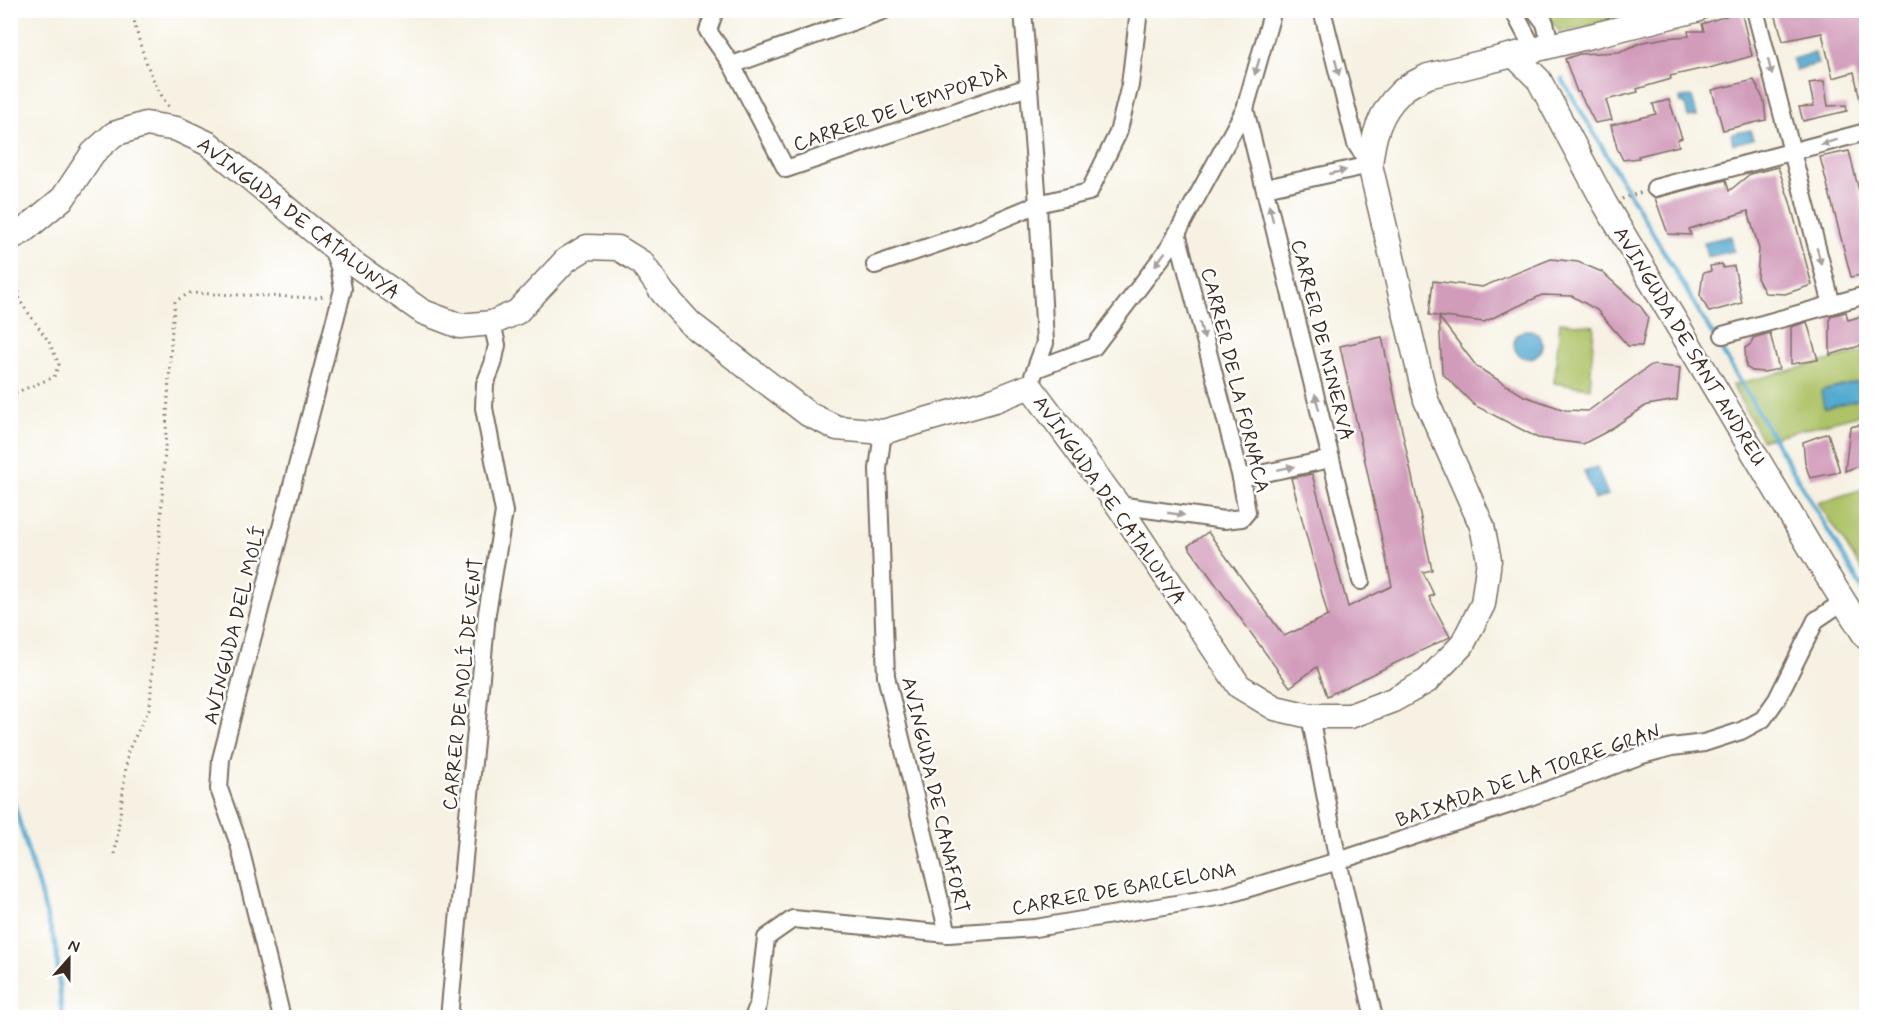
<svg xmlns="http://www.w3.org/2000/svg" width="1877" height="1028" viewBox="0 0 1877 1028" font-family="Mynerve,sans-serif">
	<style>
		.green { fill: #aec367; stroke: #747642; stroke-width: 1.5 }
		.water { fill: #54aad1; stroke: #486a78; stroke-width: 1.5 }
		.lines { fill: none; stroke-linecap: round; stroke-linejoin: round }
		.stream { stroke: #54aad1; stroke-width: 4.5 }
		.building { fill: #d19bba }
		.street-casing { stroke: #7c7063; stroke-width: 20 }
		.secondary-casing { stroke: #7c7063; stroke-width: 27 }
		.path { stroke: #7c7063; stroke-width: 3; stroke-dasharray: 1.5 4.5; stroke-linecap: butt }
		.street { stroke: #fff; stroke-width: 16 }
		.secondary { stroke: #fff; stroke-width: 24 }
		.oneway { fill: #a79f9a }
		.labels { text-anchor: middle; stroke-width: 5; stroke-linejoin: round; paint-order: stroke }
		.street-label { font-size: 20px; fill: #3b2a1e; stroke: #fff }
	</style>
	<rect width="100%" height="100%" fill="#fff"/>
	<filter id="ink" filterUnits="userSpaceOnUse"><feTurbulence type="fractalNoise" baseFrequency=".0167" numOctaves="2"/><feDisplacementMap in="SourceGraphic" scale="12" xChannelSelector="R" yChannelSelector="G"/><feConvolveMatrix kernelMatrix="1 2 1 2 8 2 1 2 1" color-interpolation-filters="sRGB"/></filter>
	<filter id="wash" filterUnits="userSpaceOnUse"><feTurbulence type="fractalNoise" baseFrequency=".008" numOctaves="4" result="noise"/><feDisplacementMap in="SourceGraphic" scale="24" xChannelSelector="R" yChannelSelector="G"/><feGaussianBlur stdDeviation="1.35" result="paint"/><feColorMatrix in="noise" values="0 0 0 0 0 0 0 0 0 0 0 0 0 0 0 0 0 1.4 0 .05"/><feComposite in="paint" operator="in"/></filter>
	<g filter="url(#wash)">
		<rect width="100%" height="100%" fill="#f6f1e2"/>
		<!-- green -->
		<g class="green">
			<path d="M1543 11H1613L1618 20 1560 32Z"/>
			<path d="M1560 322 1594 326 1590 388 1554 383Z"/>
			<path d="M1866 351V413L1762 440 1732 385Z"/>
			<path d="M1866 488V576L1818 503Z"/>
		</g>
		<!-- water -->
		<g class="water">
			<path d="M1815 53 1818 64 1796 70 1792 59Z"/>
			<path d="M1692 97 1697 116 1688 117 1685 104 1681 103 1680 98Z"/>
			<path d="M1750 130 1753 139 1733 144 1731 134Z"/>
			<path d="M1731 236 1734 251 1707 257 1704 242Z"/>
			<circle cx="1528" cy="344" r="14"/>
			<path d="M1866 380V398L1824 408 1821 391Z"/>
			<path d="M1597 467 1608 495 1595 500 1584 471Z"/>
		</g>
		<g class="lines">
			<!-- stream -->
			<g class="stream">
				<path d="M1562 79 1866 595"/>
				<path d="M10 790 56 947 62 1018"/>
			</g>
		</g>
		<g id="blocks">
			<!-- building -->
			<g class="building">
				<path d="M1774 10H1866V104L1861 105 1854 72 1833 78 1822 33 1783 41Z"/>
				<path d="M1741 11 1752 56 1706 69 1705 68 1670 76 1671 79 1637 89 1638 92 1606 100 1612 120 1595 123 1579 92H1577L1565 59 1579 54 1619 52 1643 42 1665 38 1689 36 1688 31H1704L1702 24Z"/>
				<path d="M1754 80 1764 101 1766 120 1723 130 1712 90Z"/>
				<path d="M1824 81 1828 106 1846 105 1847 111 1803 121 1799 107 1814 106 1809 83Z"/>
				<path d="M1669 100 1682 138 1677 140 1679 146 1638 156 1639 158 1623 160 1617 148 1611 125 1656 114 1653 104Z"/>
				<path d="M1849 151 1866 219V274L1851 277 1820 157Z"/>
				<path d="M1778 167 1790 202 1812 285 1785 294 1765 293 1757 278 1759 249 1748 211 1689 229 1691 235 1668 234 1655 198 1726 180 1729 191 1750 174Z"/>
				<path d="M1551 259 1578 262 1602 272 1641 307 1648 317 1642 346H1628L1597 310 1572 296 1542 295 1484 322 1429 315 1433 281 1482 287Z"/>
				<path d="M1722 264 1723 268 1734 266 1742 303 1709 312 1700 295 1703 273 1711 271 1710 266Z"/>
				<path d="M1846 312 1848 320 1866 315V344L1830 355V316Z"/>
				<path d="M1439 317 1477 367 1524 396 1565 410 1588 411 1651 365 1680 368 1677 400 1647 405 1606 432 1583 444 1538 438 1474 405 1442 373Z"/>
				<path d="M1807 322 1818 360 1791 364V327Z"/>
				<path d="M1770 333 1779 369 1764 372 1752 371 1746 367 1745 348 1751 344 1753 338Z"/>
				<path d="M1382 337 1432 570 1423 572 1434 595 1429 597 1450 637 1327 696 1317 667 1290 687 1188 546 1208 532 1284 636 1328 616 1291 478 1312 474 1348 607 1392 586 1340 346Z"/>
				<path d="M1865 424 1866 430V463L1845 471 1850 427Z"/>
				<path d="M1828 433 1840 472 1810 478 1805 463 1803 442Z"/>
			</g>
		</g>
	</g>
	<g filter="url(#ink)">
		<use href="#blocks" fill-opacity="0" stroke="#7c7063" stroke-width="1.5"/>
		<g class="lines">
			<!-- street casing -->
			<g class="street-casing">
				<g id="street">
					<path d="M715 10 708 31 732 65 786 169 1028 87"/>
					<path d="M1023 10 1038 204 1045 343 1033 376"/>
					<path d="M1513 10 1534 50"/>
					<path d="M1535 10 1545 23 1551 47"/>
					<path d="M1755 10 1832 305"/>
					<path d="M732 65 885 10"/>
					<path d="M1245 109 1361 581"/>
					<path d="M1265 188 1370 165 1356 144 1322 10"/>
					<path d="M1655 188 1866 132"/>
					<path d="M875 265 969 233 1038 204 1089 192 1118 133 1130 85 1139 10"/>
					<path d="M1723 335 1866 295"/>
					<path d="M1036 369 1094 347 1169 248 1245 109 1273 10"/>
					<path d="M883 432 878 469 886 676 948 934"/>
					<path d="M1241 478 1331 459"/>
					<path d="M1118 505 1224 520 1242 518 1247 512 1241 478 1177 233"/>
					<path d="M1310 716 1338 861 1374 1018"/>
					<path d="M282 1018 239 844 219 789 221 759 343 289 339 267 331 247"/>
					<path d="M449 1018 487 613 504 512 484 408 485 384 493 364 497 345 492 323"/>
					<path d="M753 1018 758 1005 766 938 793 919 948 934 1035 928 1223 896 1338 861 1514 803 1642 755 1672 747 1704 743 1741 731 1763 719 1777 699 1816 620 1844 601"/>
				</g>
			</g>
			<!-- secondary casing -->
			<g class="secondary-casing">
				<g id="secondary">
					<path d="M1515 56 1539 80 1605 204 1825 572 1866 637"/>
					<path d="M10 238 22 232 63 198 93 153 114 134 146 124 177 129 209 144 350 261 423 312 460 326 492 323 517 312 566 260 587 247 618 248 642 263 663 293 691 324 808 414 837 428 883 432 995 400 1030 386 1118 505 1239 686 1275 708 1310 716H1350L1393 700 1427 681 1462 645 1483 604 1489 560 1482 526 1426 400 1370 165C1373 137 1379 113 1400 93 1407 85 1419 81 1428 76L1696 10"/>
				</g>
			</g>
			<!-- path -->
			<g class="path">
				<path d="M132 10C138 43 151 82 170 109"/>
				<path d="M1622 199 1642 192"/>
				<path d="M10 395 54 377 59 364 49 342 20 301 14 255"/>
				<path d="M115 854 128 751 150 707 172 328 175 301 190 293 317 298 325 295"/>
			</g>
			<!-- street -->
			<use href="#street" class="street"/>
			<!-- secondary -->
			<use href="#secondary" class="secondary"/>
		</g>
		<!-- one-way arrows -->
		<defs><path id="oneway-solid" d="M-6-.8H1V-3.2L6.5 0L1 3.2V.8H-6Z" transform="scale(1.5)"/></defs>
		<g class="oneway">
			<use href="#oneway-solid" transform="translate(1257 67) rotate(106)"/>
			<use href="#oneway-solid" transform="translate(1337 67) rotate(76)"/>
			<use href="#oneway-solid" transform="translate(1770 67) rotate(76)"/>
			<use href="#oneway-solid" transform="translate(1829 142) rotate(165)"/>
			<use href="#oneway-solid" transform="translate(1338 172) rotate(-13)"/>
			<use href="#oneway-solid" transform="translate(1271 213) rotate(-104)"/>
			<use href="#oneway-solid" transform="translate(1819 256) rotate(75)"/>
			<use href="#oneway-solid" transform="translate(1160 259) rotate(127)"/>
			<use href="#oneway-solid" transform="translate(1202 331) rotate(75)"/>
			<use href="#oneway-solid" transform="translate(1317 402) rotate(-104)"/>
			<use href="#oneway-solid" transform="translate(1286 468) rotate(-12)"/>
			<use href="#oneway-solid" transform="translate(1176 514) rotate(8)"/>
		</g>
	</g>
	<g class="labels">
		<!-- street labels -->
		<g class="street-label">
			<text transform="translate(900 108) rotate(-19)" y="7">CARRER DE L'EMPORDÀ</text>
			<text transform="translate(299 218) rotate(38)" y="7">AVINGUDA DE CATALUNYA</text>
			<text transform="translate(1323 340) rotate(76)" y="7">CARRER DE MINERVA</text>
			<text transform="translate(1690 346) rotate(59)" y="7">AVINGUDA DE SANT ANDREU</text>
			<text transform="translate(1236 380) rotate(76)" y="7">CARRER DE LA FORNACA</text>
			<text transform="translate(1110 500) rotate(55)" y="7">AVINGUDA DE CATALUNYA</text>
			<text transform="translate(234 625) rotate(-76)" y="7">AVINGUDA DEL MOLÍ</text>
			<text transform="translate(462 684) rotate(-84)" y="7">CARRER DE MOLÍ DE VENT</text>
			<text transform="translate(1528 775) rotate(-19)" y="7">BAIXADA DE LA TORRE GRAN</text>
			<text transform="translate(936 795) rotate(77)" y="7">AVINGUDA DE CANAFORT</text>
			<text transform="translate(1124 888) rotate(-10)" y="7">CARRER DE BARCELONA</text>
		</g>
	</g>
	<!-- margin -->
	<rect width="1877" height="1028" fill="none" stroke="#fff" stroke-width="36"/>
	<!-- north arrow -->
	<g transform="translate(69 959) rotate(21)" stroke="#ffffff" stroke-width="4.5" paint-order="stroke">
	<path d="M0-4.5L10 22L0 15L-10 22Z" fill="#3b2a1e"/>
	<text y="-9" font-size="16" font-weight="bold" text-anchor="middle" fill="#3b2a1e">N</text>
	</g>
</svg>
